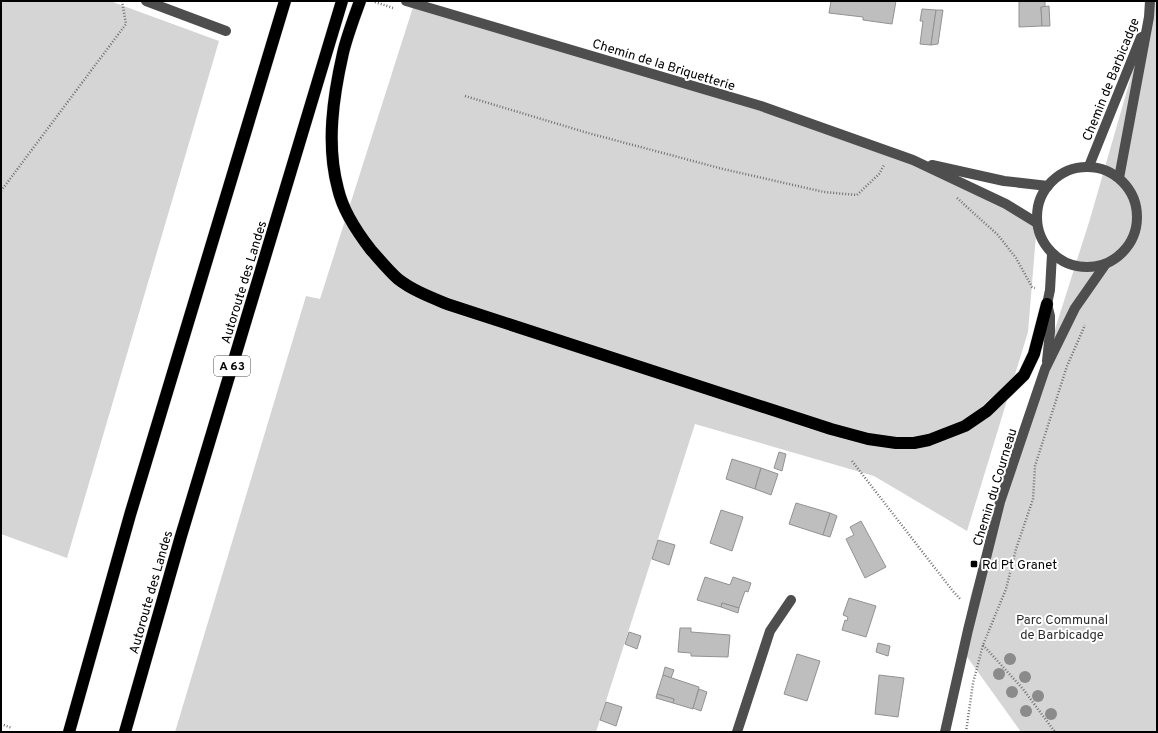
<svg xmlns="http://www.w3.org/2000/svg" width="1158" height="733" viewBox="0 0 1158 733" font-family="Overpass,sans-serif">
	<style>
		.green { fill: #d5d5d5 }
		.building { fill: #bebebe; stroke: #929292 }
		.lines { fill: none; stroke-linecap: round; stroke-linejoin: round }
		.highway-casing { stroke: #dbdbdb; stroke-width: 13 }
		.path { stroke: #707070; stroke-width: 2.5; stroke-dasharray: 1 2; stroke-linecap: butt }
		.minor { stroke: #4e4e4e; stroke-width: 10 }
		.highway { stroke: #000; stroke-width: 12 }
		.tree { fill: #8b8b8b }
		.poi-dot { fill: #000; stroke: #fff; stroke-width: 1.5 }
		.labels { text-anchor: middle; stroke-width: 4; stroke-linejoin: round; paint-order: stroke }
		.shield { fill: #fff; stroke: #4c4c4c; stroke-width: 1 }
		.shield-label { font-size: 12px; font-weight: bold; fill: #000 }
		.street-label { font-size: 13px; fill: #000; stroke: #fff }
		.poi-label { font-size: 13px; fill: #000; stroke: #fff; text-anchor: start }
		.park-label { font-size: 13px; fill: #2c2c2c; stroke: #fff }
	</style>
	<rect width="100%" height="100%" fill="#fff"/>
	<!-- green -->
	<g class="green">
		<path d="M1 1H110L219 41 67 558 1 534Z"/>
		<path d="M1149 1H1157V732H1021L960 647 971 594 1090 219 1143 35Z"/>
		<path d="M414 4 871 145 1037 223 1028 332 967 531 874 476 695 424 596 732H175L306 296 320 299Z"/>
	</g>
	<!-- building -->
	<g class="building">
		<path d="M831 1H896L892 24 863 20V17L829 13Z"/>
		<path d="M1019 1H1045V7H1041L1042 26 1019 27Z"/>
		<path d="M1049 6 1050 26H1042L1041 7Z"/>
		<path d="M922 9 936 10 931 45 920 44 923 21H920Z"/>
		<path d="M936 10H943L938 44 931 45Z"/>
		<path d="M779 452 786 454 782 471 774 468Z"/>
		<path d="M732 459 761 468 755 489 726 479Z"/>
		<path d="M761 468 778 474 771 495 755 489Z"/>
		<path d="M796 503 830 513 823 535 789 524Z"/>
		<path d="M721 510 743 517 732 551 710 543Z"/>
		<path d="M830 513 837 516 830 537 823 535Z"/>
		<path d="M861 521 886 567 865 578 846 539 854 535 850 527Z"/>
		<path d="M658 540 675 545 669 565 652 559Z"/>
		<path d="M705 577 730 585 733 577 751 583 748 592 745 591 739 608 722 603 721 607 697 600Z"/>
		<path d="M849 598 876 606 866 637 842 630 845 620 847 621 848 617 843 615Z"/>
		<path d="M722 603 739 608 738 613 721 607Z"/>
		<path d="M680 628H691V632L730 635 728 657 691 656V653L678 652Z"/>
		<path d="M629 632 641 636 637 649 625 644Z"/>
		<path d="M878 643 890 646 888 656 876 652Z"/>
		<path d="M797 654 820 661 807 701 784 694Z"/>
		<path d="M665 667 674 670 671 678 663 675Z"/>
		<path d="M663 675 699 687 693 709 673 703 674 699 657 694Z"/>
		<path d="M879 675 904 678 898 717 875 714Z"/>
		<path d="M699 689 707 692 701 711 693 708Z"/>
		<path d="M657 694 674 699 673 703 656 698Z"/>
		<path d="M606 702 622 707 616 726 600 720Z"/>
	</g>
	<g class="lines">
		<!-- highway casing -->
		<g class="highway-casing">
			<g id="highway">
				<path d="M360 1C354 18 347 36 343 53 333 97 326 145 338 189 343 211 357 232 371 250 380 260 388 270 398 279 412 290 430 297 447 304L831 429 868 439 896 443H914L929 440 965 426 987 411 1024 375 1034 354 1047 304"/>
				<path d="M69 732 130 515 285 1"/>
				<path d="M125 732 181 536 342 1"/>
			</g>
		</g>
		<!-- path -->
		<g class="path">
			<path d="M375 2 393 8"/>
			<path d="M465 96 588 133 723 169 824 192 857 195 879 174 884 165"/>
			<path d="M1 191 126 24 122 1"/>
			<path d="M957 198 998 235 1016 258 1032 287 1035 288"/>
			<path d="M852 461 952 590 961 600"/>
			<path d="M983 645 1023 689 1055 732"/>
			<path d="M1 724 12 728"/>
			<path d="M966 732 973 683 983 645 1006 589 1016 549 1033 499 1035 466 1067 366 1085 325"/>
		</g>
		<!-- minor -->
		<g class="minor">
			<path d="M146 1 226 31"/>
			<path d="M406 1 761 106 913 160 1006 204 1037 223"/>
			<path d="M932 165 1004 181 1048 186"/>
			<path d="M1089 166 1141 37"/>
			<circle cx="1087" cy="217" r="50"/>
			<path d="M1119 178 1149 17 1150 1"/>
			<path d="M1047 361 1050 332V316L1047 304 1050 290 1052 254"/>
			<path d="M737 732 770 631 791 600"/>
			<path d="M945 732 968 630 1000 502 1045 369 1075 308 1105 265"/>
		</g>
		<!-- highway -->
		<use href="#highway" class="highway"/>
	</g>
	<!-- trees -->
	<g class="tree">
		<circle cx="1010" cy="659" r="6"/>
		<circle cx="999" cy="674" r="6"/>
		<circle cx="1025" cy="677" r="6"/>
		<circle cx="1012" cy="692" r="6"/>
		<circle cx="1038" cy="696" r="6"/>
		<circle cx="1026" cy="711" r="6"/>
		<circle cx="1051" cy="714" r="6"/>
	</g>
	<!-- markers -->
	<rect class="poi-dot" x="970" y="560" width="8" height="8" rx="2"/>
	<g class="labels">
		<!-- shield labels -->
		<rect class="shield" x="214" y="356" width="36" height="20" rx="3"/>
		<g class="shield-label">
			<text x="232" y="370">A 63</text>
		</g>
		<!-- street labels -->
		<g class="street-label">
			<text transform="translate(664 64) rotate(17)" y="5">Chemin de la Briquetterie</text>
			<text transform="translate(1110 79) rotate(-68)" y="5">Chemin de Barbicadge</text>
			<text transform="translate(243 282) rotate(-73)" y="5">Autoroute des Landes</text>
			<text transform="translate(994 487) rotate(-73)" y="5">Chemin du Courneau</text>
			<text transform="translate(150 592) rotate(-74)" y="5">Autoroute des Landes</text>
		</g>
		<!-- poi labels -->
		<g class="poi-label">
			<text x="982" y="569">Rd Pt Granet</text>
		</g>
		<!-- park labels -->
		<g class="park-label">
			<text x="1062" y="624">Parc Communal<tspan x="1062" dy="15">de Barbicadge</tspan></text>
		</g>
	</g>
	<!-- border -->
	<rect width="1158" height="733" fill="none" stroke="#000000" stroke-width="4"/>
</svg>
